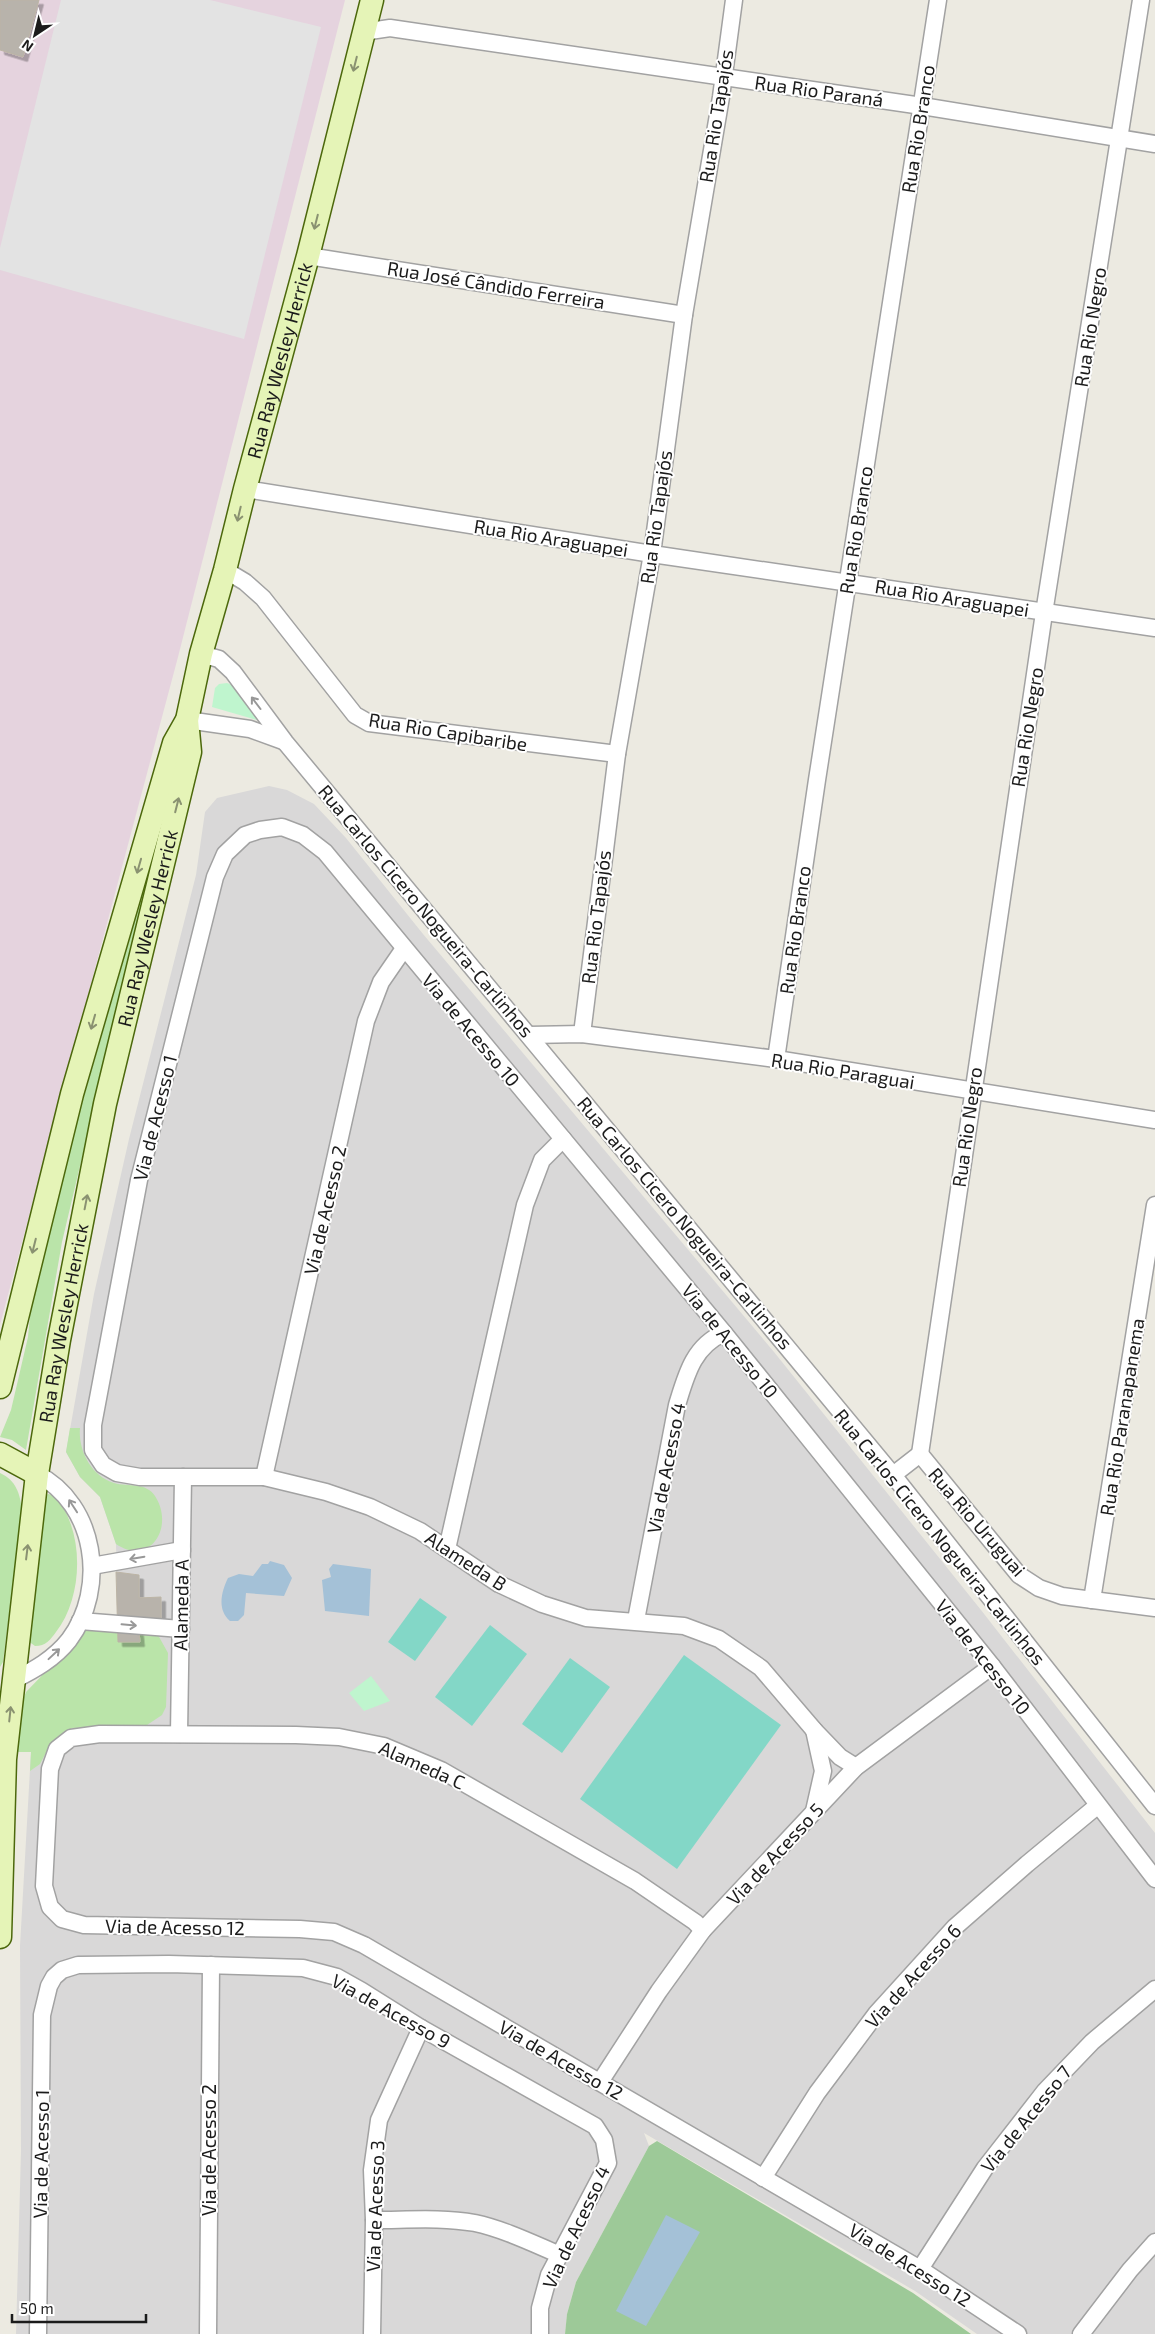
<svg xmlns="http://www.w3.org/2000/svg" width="1155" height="2334" viewBox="0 0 1155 2334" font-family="'Exo 2',sans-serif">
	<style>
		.residential { fill: #d9d8d8 }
		.industrial { fill: #e5d3de }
		.grass { fill: #bae4a9 }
		.forest { fill: #9dc998 }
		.park { fill: #bff5ce }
		.pitch { fill: #83d7c7 }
		.parking { fill: #e3e3e3 }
		.water { fill: #a4c1d7 }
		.building { fill: #b8b3ab; stroke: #bcb4a5; filter: url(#shadow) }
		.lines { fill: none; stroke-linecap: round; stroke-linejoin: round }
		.street-casing { stroke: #a2a2a2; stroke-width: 19 }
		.secondary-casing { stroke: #4c680c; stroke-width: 25 }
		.street { stroke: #fff; stroke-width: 16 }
		.secondary { stroke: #e5f4b7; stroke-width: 22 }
		.oneway { stroke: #8a9271 }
		.oneway2 { stroke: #989898 }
		.labels { text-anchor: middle; stroke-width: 4; stroke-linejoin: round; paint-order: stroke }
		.street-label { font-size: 19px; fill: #1b1b1b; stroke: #fff }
	</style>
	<defs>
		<filter id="shadow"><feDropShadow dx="4.5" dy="4.5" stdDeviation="0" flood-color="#0004"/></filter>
	</defs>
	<rect width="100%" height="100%" fill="#eceae1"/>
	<!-- residential -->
	<path class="residential" d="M269 786 287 790 314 804 346 838 423 934 774 1352 981 1610 1155 1833V2334H977L915 2291 644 2133 649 2146 576 2282 567 2314 565 2334H16L21 2151 20 1946 31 1752 118 1642 116 1544 100 1497 80 1477 66 1452 94 1294 129 1139 196 875 205 812 217 798Z"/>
	<!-- industrial -->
	<path class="industrial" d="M0 0H345L178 657 0 1325Z"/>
	<!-- grass -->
	<g class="grass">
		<path d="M152 862 62 1242 26 1450 12 1440 0 1437 11 1410 28 1337 32 1294 80 1110Z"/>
		<path d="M70 1428H80C78 1450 91 1476 114 1483 129 1487 146 1482 155 1496 175 1527 150 1567 116 1544L100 1497 80 1477 66 1452Z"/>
		<path d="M0 1473C16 1480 20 1494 22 1510L3 1662 0 1667Z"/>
		<path d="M48 1494 54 1495C85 1529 84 1596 56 1632 50 1640 46 1646 35 1646L28 1641 44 1497Z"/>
		<path d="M93 1629H118L119 1642H140L139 1629 158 1635 168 1653 166 1707 162 1715 147 1725 72 1728 50 1745 40 1764 30 1771 31 1752H17L23 1700 26 1692 85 1631Z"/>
	</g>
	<!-- forest -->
	<path class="forest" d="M657 2141 913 2293 971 2334H565L567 2314 576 2282 649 2146Z"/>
	<!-- park -->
	<g class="park">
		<path d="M227 683 232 685 260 717V721L212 707 215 688 219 684Z"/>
		<path d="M371 1676 390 1701 364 1711 349 1693Z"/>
	</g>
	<!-- pitch -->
	<g class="pitch">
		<path d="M420 1598 447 1617 415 1661 388 1642Z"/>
		<path d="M490 1625 527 1654 472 1726 435 1697Z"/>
		<path d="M684 1655 781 1725 677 1869 580 1799Z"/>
		<path d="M570 1658 610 1687 562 1753 522 1724Z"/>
	</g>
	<!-- parking -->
	<path class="parking" d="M61 0H210L321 27 244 339 0 270V248Z"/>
	<!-- water -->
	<g class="water">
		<path d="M270 1561 284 1565 292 1578 284 1596 246 1593 244 1615 238 1621H230C217 1610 221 1592 228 1578L239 1574 253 1576 262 1564H268Z"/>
		<path d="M333 1564 371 1569 369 1616 325 1611 322 1580 331 1577 329 1569Z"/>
		<path d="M666 2215 700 2232 646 2326 616 2311Z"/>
	</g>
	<!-- building -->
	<g class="building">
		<path d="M0 0H39L23 57 0 50Z"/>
		<path d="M116 1572 139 1575V1598L161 1597V1620L138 1623 140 1642H118Z"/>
	</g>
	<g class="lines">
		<!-- street casing -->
		<g class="street-casing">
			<g id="street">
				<path d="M363 32 390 28 922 106 1155 144"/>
				<path d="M308 256 684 315"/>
				<path d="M245 489 652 554 1155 628"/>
				<path d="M225 570 245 582 263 598 355 715 369 723 617 754"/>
				<path d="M201 654 219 659 233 672 285 742 893 1475 1155 1806"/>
				<path d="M187 720 250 729 283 741"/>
				<path d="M582 1034 617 754 652 554 684 315 721 97 734 0"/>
				<path d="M529 1035 582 1034 776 1059 1155 1120"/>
				<path d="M776 1059 817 780 938 0"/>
				<path d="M920 1454 1044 613 1141 0"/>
				<path d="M920 1454 1019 1575 1039 1588 1062 1596 1155 1608"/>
				<path d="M893 1475 920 1454"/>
				<path d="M264 1477 366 1021 381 982 403 950"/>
				<path d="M447 1549 525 1205 542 1160 563 1139"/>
				<path d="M92 1566 182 1550"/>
				<path d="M1092 1600 1155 1205"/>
				<path d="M636 1620 677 1405C686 1376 693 1346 724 1333"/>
				<path d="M80 1621 181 1629"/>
				<path d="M14 1680C34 1670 54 1659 69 1640 108 1588 96 1504 37 1474"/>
				<path d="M179 1734 183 1477"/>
				<path d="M856 1767 840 1757 814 1730 761 1668 719 1639 684 1626 586 1618 542 1604 499 1584 420 1531 370 1507 326 1492 264 1477H140L117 1473 103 1465 93 1450V1425L139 1180 215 877 225 854 245 835 260 830 282 827 303 835 325 852 724 1333 992 1666 1155 1879"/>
				<path d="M814 1811 823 1771 814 1730"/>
				<path d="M703 1930 695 1922 635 1881 441 1770 384 1746 339 1737 296 1735 100 1734 71 1738 57 1749 50 1769 44 1886 50 1907 62 1919 84 1925 300 1929 334 1932 364 1945 920 2269 1018 2334"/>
				<path d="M600 2082 659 1991 703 1930 856 1767 992 1666"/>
				<path d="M763 2178 817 2093 876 2014 955 1927 1027 1864 1097 1806"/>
				<path d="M374 2220C407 2220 442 2217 475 2223 503 2229 532 2243 558 2254"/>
				<path d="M920 2269 985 2168 1045 2091 1092 2042 1155 1989"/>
				<path d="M38 2334 42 2015 49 1986 54 1977 62 1970 78 1965 169 1964 303 1968 337 1977 362 1991 421 2028 595 2126 604 2140 608 2163 549 2275 540 2308V2334"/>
				<path d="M208 2334 211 1965"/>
				<path d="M372 2334 374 2220 372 2170 379 2120 421 2028"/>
				<path d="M1081 2334 1130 2270 1155 2242"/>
			</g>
		</g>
		<!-- secondary casing -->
		<g class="secondary-casing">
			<g id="secondary">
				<path id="s1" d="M0 1387 72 1094 174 743 187 720 201 654 225 570 245 489 308 256 372 0"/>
				<path d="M0 1454 37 1474"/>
				<path id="s2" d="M0 1937 5 1759 37 1474 59 1340 105 1104 190 752 187 720"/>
			</g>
		</g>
		<!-- street -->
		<use href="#street" class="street"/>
		<!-- secondary -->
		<use href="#secondary" class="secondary"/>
	</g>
	<!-- one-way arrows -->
	<defs><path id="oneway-shaft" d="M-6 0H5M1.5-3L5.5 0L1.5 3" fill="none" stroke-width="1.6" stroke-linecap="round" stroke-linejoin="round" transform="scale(1.25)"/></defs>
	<g class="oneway">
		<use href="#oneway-shaft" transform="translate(355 64) rotate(104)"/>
		<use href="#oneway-shaft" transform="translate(316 222) rotate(104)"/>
		<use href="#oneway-shaft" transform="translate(239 514) rotate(103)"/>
		<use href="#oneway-shaft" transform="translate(177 805) rotate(-76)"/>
		<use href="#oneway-shaft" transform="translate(139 866) rotate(106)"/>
		<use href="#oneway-shaft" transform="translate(93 1022) rotate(106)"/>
		<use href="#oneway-shaft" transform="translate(86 1202) rotate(-79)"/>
		<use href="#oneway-shaft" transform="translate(34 1246) rotate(104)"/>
		<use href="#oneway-shaft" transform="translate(27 1552) rotate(-83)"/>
		<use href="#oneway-shaft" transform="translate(10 1714) rotate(-84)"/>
	</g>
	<g class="oneway2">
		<use href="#oneway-shaft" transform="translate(256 703) rotate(-127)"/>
		<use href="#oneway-shaft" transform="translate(73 1506) rotate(-123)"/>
		<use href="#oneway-shaft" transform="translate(137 1558) rotate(170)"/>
		<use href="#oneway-shaft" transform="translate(129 1625) rotate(5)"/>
		<use href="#oneway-shaft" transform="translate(54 1654) rotate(-43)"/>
	</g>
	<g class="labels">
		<!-- street labels -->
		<g class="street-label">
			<text transform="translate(819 91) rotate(8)" y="7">Rua Rio Paraná</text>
			<text transform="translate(716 116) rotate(-81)" y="7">Rua Rio Tapajós</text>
			<text transform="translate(918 129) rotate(-81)" y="7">Rua Rio Branco</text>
			<text transform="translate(496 285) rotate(9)" y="7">Rua José Cândido Ferreira</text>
			<text transform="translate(1090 327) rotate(-81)" y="7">Rua Rio Negro</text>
			<text dy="7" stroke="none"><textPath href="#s1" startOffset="1065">Rua Ray Wesley Herrick</textPath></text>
			<text transform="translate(656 517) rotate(-82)" y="7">Rua Rio Tapajós</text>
			<text transform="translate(856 530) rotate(-81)" y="7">Rua Rio Branco</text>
			<text transform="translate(551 538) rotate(9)" y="7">Rua Rio Araguapei</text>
			<text transform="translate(952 598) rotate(9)" y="7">Rua Rio Araguapei</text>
			<text transform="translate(1027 727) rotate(-81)" y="7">Rua Rio Negro</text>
			<text transform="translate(448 732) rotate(9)" y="7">Rua Rio Capibaribe</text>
			<text transform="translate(426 911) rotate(50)" y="7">Rua Carlos Cicero Nogueira-Carlinhos</text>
			<text transform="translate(596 917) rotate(-83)" y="7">Rua Rio Tapajós</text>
			<text dy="7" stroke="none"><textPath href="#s2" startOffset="1022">Rua Ray Wesley Herrick</textPath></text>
			<text transform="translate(795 930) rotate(-82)" y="7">Rua Rio Branco</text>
			<text transform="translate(471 1030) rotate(50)" y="7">Via de Acesso 10</text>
			<text transform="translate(843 1071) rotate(9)" y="7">Rua Rio Paraguai</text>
			<text transform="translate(155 1118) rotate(-76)" y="7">Via de Acesso 1</text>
			<text transform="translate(967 1127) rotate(-82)" y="7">Rua Rio Negro</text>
			<text transform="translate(325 1210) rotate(-77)" y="7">Via de Acesso 2</text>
			<text transform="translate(685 1223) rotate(50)" y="7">Rua Carlos Cicero Nogueira-Carlinhos</text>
			<text dy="7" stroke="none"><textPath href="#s2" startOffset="618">Rua Ray Wesley Herrick</textPath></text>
			<text transform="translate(730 1341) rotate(51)" y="7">Via de Acesso 10</text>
			<text transform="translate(1122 1417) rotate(-81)" y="7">Rua Rio Paranapanema</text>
			<text transform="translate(666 1468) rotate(-79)" y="7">Via de Acesso 4</text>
			<text transform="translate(977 1522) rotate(49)" y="7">Rua Rio Uruguai</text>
			<text transform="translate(940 1537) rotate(51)" y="7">Rua Carlos Cicero Nogueira-Carlinhos</text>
			<text transform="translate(466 1561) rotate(33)" y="7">Alameda B</text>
			<text transform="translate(181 1605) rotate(-89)" y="7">Alameda A</text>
			<text transform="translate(983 1657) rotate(52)" y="7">Via de Acesso 10</text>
			<text transform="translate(422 1765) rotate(24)" y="7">Alameda C</text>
			<text transform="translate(775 1854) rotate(-47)" y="7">Via de Acesso 5</text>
			<text transform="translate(175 1927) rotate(1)" y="7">Via de Acesso 12</text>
			<text transform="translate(913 1976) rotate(-48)" y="7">Via de Acesso 6</text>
			<text transform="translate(391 2011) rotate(29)" y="7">Via de Acesso 9</text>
			<text transform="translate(561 2060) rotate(30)" y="7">Via de Acesso 12</text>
			<text transform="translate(1026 2119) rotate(-51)" y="7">Via de Acesso 7</text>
			<text transform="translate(209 2150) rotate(-90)" y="7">Via de Acesso 2</text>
			<text transform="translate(41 2154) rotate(-89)" y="7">Via de Acesso 1</text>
			<text transform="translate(375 2206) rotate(-88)" y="7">Via de Acesso 3</text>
			<text transform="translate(576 2227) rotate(-65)" y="7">Via de Acesso 4</text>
			<text transform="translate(910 2265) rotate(32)" y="7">Via de Acesso 12</text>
		</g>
	</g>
	<!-- north arrow -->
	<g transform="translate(35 35) rotate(215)" stroke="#ffffff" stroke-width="4" paint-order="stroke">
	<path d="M0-4L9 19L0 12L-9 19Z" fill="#1b1b1b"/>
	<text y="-8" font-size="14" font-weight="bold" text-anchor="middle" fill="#1b1b1b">N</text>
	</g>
	<!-- scale -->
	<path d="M12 2314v8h134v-8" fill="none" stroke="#1b1b1b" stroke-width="2.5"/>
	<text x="20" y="2314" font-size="15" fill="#1b1b1b" stroke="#ffffff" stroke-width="4" paint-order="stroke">50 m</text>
</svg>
